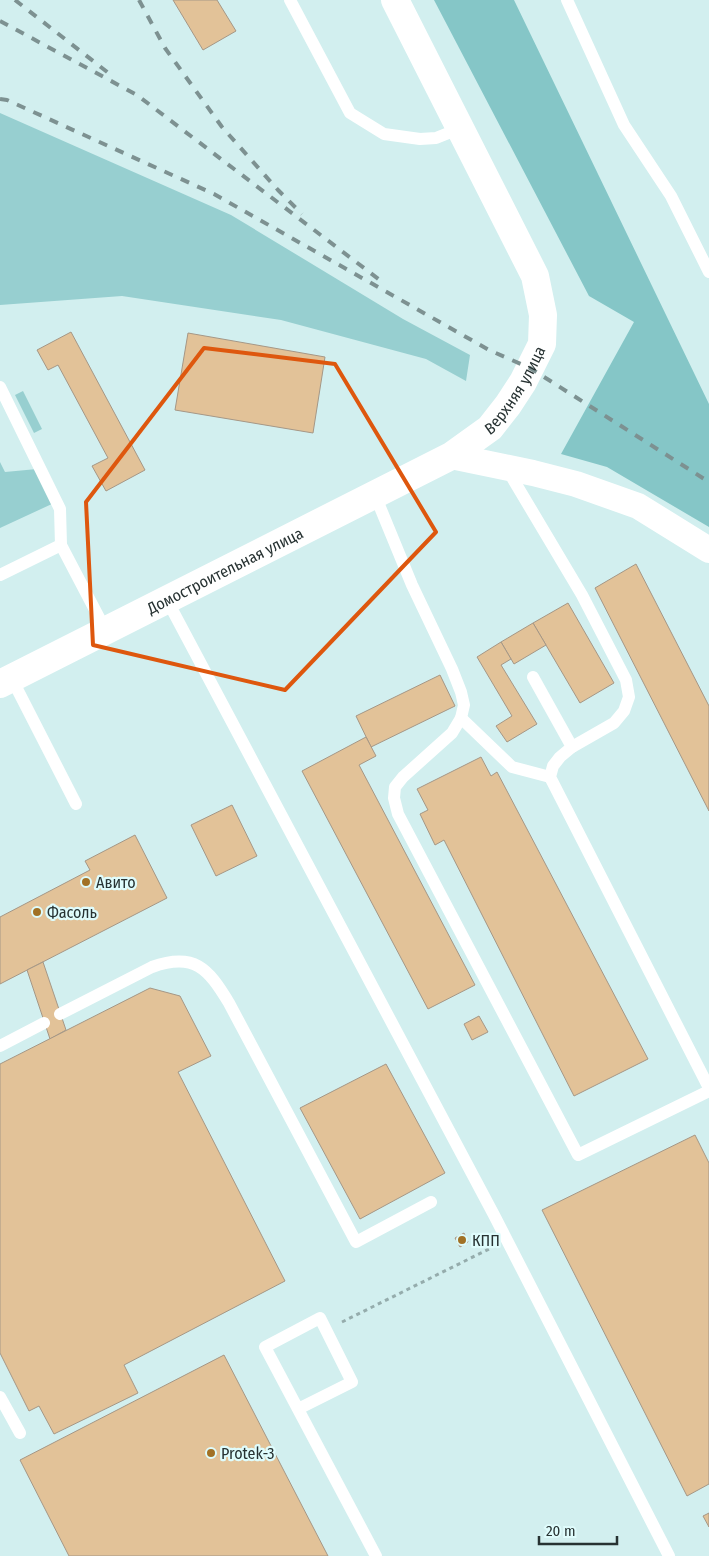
<svg xmlns="http://www.w3.org/2000/svg" width="709" height="1556" viewBox="0 0 709 1556" font-family="'Fira Sans Condensed',sans-serif">
	<style>
		.green { fill: #97cfd0 }
		.forest { fill: #85c6c7 }
		.building { fill: #e2c298; stroke: #a59786 }
		.lines { fill: none; stroke-linecap: round; stroke-linejoin: round }
		.path { stroke: #95acac; stroke-width: 3; stroke-dasharray: 4 4; stroke-linecap: butt }
		.lane { stroke: #fff; stroke-width: 12 }
		.street { stroke: #fff; stroke-width: 26 }
		.secondary { stroke: #fff; stroke-width: 28 }
		.rail { stroke: #7d9191; stroke-width: 4; stroke-dasharray: 9 9; stroke-linecap: butt }
		.marked { fill: none; stroke: #de570e; stroke-width: 4; stroke-linejoin: round }
		.poi-dot { fill: #a17125; stroke: #dffcfc; stroke-width: 2 }
		.labels { text-anchor: middle; stroke-width: 4.5; stroke-linejoin: round; paint-order: stroke }
		.street-label { font-size: 16px; fill: #273232; stroke: #dffcfc }
		.poi-label { font-size: 16px; fill: #273232; stroke: #dffcfc; text-anchor: start }
	</style>
	<rect width="100%" height="100%" fill="#d2efef"/>
	<!-- green -->
	<g class="green">
		<path d="M0 113 231 215 403 319 470 355 466 381 426 359 281 320 122 296 0 305Z"/>
		<path d="M23 391 42 429 34 433 15 395Z"/>
		<path d="M0 462 5 472 37 469 54 503 0 528Z"/>
	</g>
	<!-- forest -->
	<path class="forest" d="M434 0H514L709 404V527L607 467 561 454 634 322 589 296Z"/>
	<!-- building -->
	<g class="building">
		<path d="M173 0H217L236 31 203 50Z"/>
		<path d="M71 332 145 470 106 491 92 466 108 458 58 365 48 370 37 350Z"/>
		<path d="M188 333 325 357 313 433 175 410Z"/>
		<path d="M636 564 709 706V811L595 588Z"/>
		<path d="M568 603 614 683 580 703 533 623Z"/>
		<path d="M533 623 546 645 514 664 501 642Z"/>
		<path d="M501 642 511 659 501 665 537 724 507 742 496 726 512 716 477 657Z"/>
		<path d="M440 675 455 706 371 747 356 716Z"/>
		<path d="M366 737 376 756 359 765 475 985 428 1009 302 771Z"/>
		<path d="M481 757 491 776 497 772 648 1059 574 1096 444 840 435 845 420 814 428 810 417 789Z"/>
		<path d="M232 805 257 856 216 876 191 825Z"/>
		<path d="M135 835 167 898 0 984V917L90 870 85 861Z"/>
		<path d="M43 962 66 1030 50 1039 27 970Z"/>
		<path d="M150 988 180 996 211 1056 178 1072 285 1281 124 1365 138 1393 54 1434 39 1406 29 1411 0 1353V1064Z"/>
		<path d="M479 1016 488 1032 472 1040 464 1024Z"/>
		<path d="M386 1064 445 1173 360 1219 300 1108Z"/>
		<path d="M695 1135 709 1163V1484L687 1496 542 1210Z"/>
		<path d="M464 1233 468 1242 460 1247 455 1238Z"/>
		<path d="M224 1355 328 1556H69L20 1460Z"/>
		<path d="M709 1513V1527L703 1516Z"/>
	</g>
	<g class="lines">
		<!-- path -->
		<path class="path" d="M342 1322 491 1248"/>
		<!-- lane -->
		<g class="lane">
			<path d="M290 0 350 113 384 134 420 139 436 138 461 128"/>
			<path d="M567 0 624 125 671 196 709 272"/>
			<path d="M0 387 60 509 61 545 106 631"/>
			<path d="M507 469 582 595 626 680 629 697 624 711 614 723 572 747 560 757 553 766 550 777 709 1088"/>
			<path d="M375 495 412 585 452 669 461 692 464 705 461 718 452 733 403 777 395 787 394 798 398 814 578 1155 709 1091"/>
			<path d="M0 575 61 545"/>
			<path d="M167 600 494 1215 669 1556"/>
			<path d="M533 677 572 747"/>
			<path d="M12 679 76 804"/>
			<path d="M461 718 512 767 550 777"/>
			<path d="M60 1014 152 967C194 952 208 968 229 1003L356 1242 431 1202"/>
			<path d="M0 1046 44 1023"/>
			<path d="M0 1397 20 1433"/>
			<path d="M298 1409 352 1382 320 1318 265 1347 376 1556"/>
		</g>
		<!-- street -->
		<path class="street" d="M451 456 533 473 576 484 638 506 709 550"/>
		<!-- secondary -->
		<path class="secondary" id="s1" d="M0 684 451 456 490 428 508 405 523 382 542 344 543 315 535 276 395 0"/>
		<!-- rail -->
		<g class="rail">
			<path d="M15 0 111 75"/>
			<path d="M139 0 165 48 222 127 278 190 302 214"/>
			<path d="M0 21 137 95 381 281"/>
			<path d="M0 99 7 100 214 194 489 350 530 368 709 482"/>
		</g>
	</g>
	<!-- marked area -->
	<path class="marked" d="M204 348 335 364 436 532 285 690 93 645 86 502Z"/>
	<!-- markers -->
	<g class="poi-dot">
		<circle cx="86" cy="882" r="5"/>
		<circle cx="37" cy="912" r="5"/>
		<circle cx="462" cy="1240" r="5"/>
		<circle cx="211" cy="1453" r="5"/>
	</g>
	<g class="labels">
		<!-- street labels -->
		<g class="street-label">
			<text dy="6" stroke="none"><textPath href="#s1" startOffset="599">Верхняя улица</textPath></text>
			<text dy="6" stroke="none"><textPath href="#s1" startOffset="252">Домостроительная улица</textPath></text>
		</g>
		<!-- poi labels -->
		<g class="poi-label">
			<text x="96" y="888">Авито</text>
			<text x="47" y="918">Фасоль</text>
			<text x="472" y="1246">КПП</text>
			<text x="221" y="1459">Protek-3</text>
		</g>
	</g>
	<!-- scale -->
	<path d="M539 1536v8h78v-8" fill="none" stroke="#273232" stroke-width="2.5"/>
	<text x="546" y="1536" font-size="15" fill="#273232" stroke="#dffcfc" stroke-width="4" paint-order="stroke">20 m</text>
</svg>
